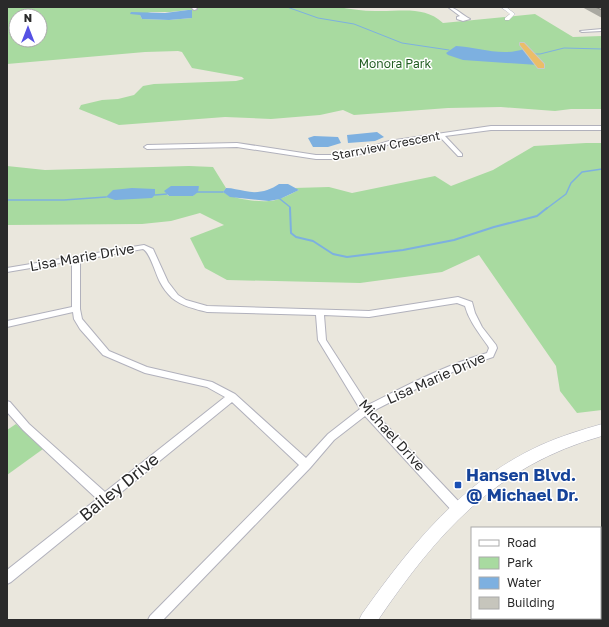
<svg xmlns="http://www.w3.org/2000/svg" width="609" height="627" viewBox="0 0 609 627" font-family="'Golos Text',sans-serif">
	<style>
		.green { fill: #a8daa0; fill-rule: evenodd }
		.water { fill: #7db0e0 }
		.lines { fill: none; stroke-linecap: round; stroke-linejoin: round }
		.stream-far2 { stroke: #7db0e0; stroke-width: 1 }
		.stream-far1 { stroke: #7db0e0; stroke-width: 1.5 }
		.stream { stroke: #7db0e0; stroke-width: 2 }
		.street-casing { stroke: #b1b1bc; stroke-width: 2 }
		.secondary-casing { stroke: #b1b1bc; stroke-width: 1 }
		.highway-casing { stroke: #c8c8c8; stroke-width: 2 }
		.street { fill: #fff; fill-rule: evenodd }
		.secondary { fill: #fff; fill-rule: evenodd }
		.highway { fill: #ebbd68; fill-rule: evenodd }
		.wall { fill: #aaa9a2 }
		.building { fill: #c6c5bc; stroke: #8b8a84 }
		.transit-dot { fill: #1a4fb4; stroke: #fff; stroke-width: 1.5 }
		.labels { text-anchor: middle; stroke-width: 3; stroke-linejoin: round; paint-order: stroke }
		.far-park-label { font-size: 12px; fill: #235e23; stroke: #fff }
		.far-street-label { font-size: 12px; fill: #2a2a2a; stroke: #fff }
		.street-label { font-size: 14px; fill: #2a2a2a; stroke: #fff }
		.near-transit-label { font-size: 17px; font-weight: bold; fill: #164399; stroke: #fff; text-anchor: start }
		.near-street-label { font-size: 17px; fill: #2a2a2a; stroke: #fff }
	</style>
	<rect width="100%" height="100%" fill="#eae7dd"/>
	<!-- green -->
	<g class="green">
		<path d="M7 7H338C350 9 363 11 375 11 399 12 424 5 443 23L535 14 573 37 602 36V109H571L555 111 501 107 448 108 354 115 343 110 320 115 271 119 225 117 119 125 79 109 81 105 102 100 118 99 134 95 143 86 154 84 236 81 244 79 242 77 192 68 182 52 178 51 145 52 7 64ZM188 10 192 18 169 20 142 19 140 15 151 12H170ZM16 16H40V40H16Z"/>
		<path d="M586 143H602V410L577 413 560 391 556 366 479 255 442 272 360 283 227 280 205 268 190 238 224 225 200 213 171 221 142 224 7 225V166L45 170 189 166 213 167 226 188 223 192C233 199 256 202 269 201 279 201 290 194 299 190L294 188 329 187 352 193 435 176 451 186 493 170 534 146ZM199 186 193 196H169L166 194Z"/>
		<path d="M16 424 43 449 7 475V430Z"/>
	</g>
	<!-- water -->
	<g class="water">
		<path d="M188 10H192V18L169 20 142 19 140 15 130 14 131 12 165 13Z"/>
		<path d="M456 46C478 47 501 57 524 49L538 65 463 60 448 55 446 53Z"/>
		<path d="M377 132 384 137 375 141 348 143 347 135Z"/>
		<path d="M314 136 338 137 341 143 328 147H313L308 138Z"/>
		<path d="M279 184H288L299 190 280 199 269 201 230 197 223 192 226 188C233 188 238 190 245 191 257 194 269 191 279 184Z"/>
		<path d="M171 186H199L198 192 193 196H169L164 191Z"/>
		<path d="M132 188 155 189V195L152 198 115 200 106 197 113 190Z"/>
	</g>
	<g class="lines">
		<!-- stream-far2 -->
		<g class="stream-far2">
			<path d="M287 7 318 18 354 24 402 43 449 50"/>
			<path d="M533 54H540L564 48 602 49"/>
		</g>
		<!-- stream-far1 -->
		<g class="stream-far1">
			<path d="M196 192H223"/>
			<path d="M155 195 167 194"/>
			<path d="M280 199 290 207V209"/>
			<path d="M7 200H64L106 197"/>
			<path d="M546 209 566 194 571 183 582 172 602 169"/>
		</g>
		<!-- stream -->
		<path class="stream" d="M290 208 291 233 296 237 313 241 333 254 347 257 403 250 454 240 494 227 537 216 547 208"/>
		<!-- street casing -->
		<g class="street-casing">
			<g id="street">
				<path d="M191 7H195L197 9 194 10Z"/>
				<path d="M448 7C456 7 463 16 470 19L463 21 457 19V17L460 16Z"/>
				<path d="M602 29V31L582 32 580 31Z"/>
				<path d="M491 126H602V130H491L445 136 462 154V156H458L440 137 390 144 357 155 336 159H316L237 147 147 149 144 147 147 145 237 143 316 155H336L354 152 389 141Z"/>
				<path d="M144 245 153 249 168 282 178 295 186 300 207 306 369 311 458 297 472 302 475 313 482 327 496 345 497 348 493 357C451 370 412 391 373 411L462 505 464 509 462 513 458 514 454 513 365 416 334 440 310 468 163 620H148L150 616 299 465 232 402 11 582 7 584V570L97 499 23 430 7 412V401L10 402 29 424 105 492 225 397 207 387 145 373 103 355 80 329 74 319 73 312 7 327V321L72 307V261L7 272V268ZM143 249C150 252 156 275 160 282 163 288 167 293 172 298 182 306 195 309 207 312L316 315 318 340 360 409 328 434 306 458 235 394 212 382 147 367 109 351 82 319 80 309V260ZM457 303 465 306C469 321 479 333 488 346L489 348 487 353C445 365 406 386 368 405L326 340 324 315 369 317Z"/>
			</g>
		</g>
		<!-- secondary casing -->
		<g class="secondary-casing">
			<g id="secondary">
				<path d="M501 7H506L515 14 509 20H505V18L510 14Z"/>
				<path d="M602 424V436C496 466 438 532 378 620H359L362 614C411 545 462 481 541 445 561 436 581 430 602 424Z"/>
			</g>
		</g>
		<!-- highway casing -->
		<g class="highway-casing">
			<path id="highway" d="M520 43H524L544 64V68H538L520 45Z"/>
		</g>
		<!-- street -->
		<use href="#street" class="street"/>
		<!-- secondary -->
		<use href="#secondary" class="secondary"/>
		<!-- highway -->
		<use href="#highway" class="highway"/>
	</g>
	<!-- wall -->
	<path class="wall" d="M582 7H602V18Z"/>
	<!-- building -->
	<path class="building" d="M595 7H602V10Z"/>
	<!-- markers -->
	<rect class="transit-dot" x="454" y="481" width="8" height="8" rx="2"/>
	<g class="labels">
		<!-- far-park labels -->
		<g class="far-park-label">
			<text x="395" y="68">Monora Park</text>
		</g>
		<!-- far-street labels -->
		<g class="far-street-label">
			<text transform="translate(386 146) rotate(-11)" y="4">Starrview Crescent</text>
		</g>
		<!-- street labels -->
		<g class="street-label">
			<text transform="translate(82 257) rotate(-10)" y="5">Lisa Marie Drive</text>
			<text transform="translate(436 378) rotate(-24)" y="5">Lisa Marie Drive</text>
			<text transform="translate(392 435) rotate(48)" y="5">Michael Drive</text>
		</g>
		<!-- near-transit labels -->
		<g class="near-transit-label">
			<text x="466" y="481">Hansen Blvd.<tspan x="466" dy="20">@ Michael Dr.</tspan></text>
		</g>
		<!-- near-street labels -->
		<g class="near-street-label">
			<text transform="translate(119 487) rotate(-39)" y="6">Bailey Drive</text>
		</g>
	</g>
	<!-- border -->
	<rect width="609" height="627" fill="none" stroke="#2a2a2a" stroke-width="16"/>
	<!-- legend -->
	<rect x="471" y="527" width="130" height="92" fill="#ffffff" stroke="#aaaaaa"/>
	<rect x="479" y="540" width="20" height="6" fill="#ffffff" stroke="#aaaaaa"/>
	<text x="507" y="547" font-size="12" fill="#2a2a2a">Road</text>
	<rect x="479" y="557" width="20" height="12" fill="#a8daa0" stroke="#aaaaaa"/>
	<text x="507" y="567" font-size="12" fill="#2a2a2a">Park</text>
	<rect x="479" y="577" width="20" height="12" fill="#7db0e0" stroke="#aaaaaa"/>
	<text x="507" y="587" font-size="12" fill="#2a2a2a">Water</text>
	<rect x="479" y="597" width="20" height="12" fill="#c6c5bc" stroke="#aaaaaa"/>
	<text x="507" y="607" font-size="12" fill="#2a2a2a">Building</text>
	<!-- north arrow -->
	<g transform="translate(28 28)"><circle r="19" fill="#ffffff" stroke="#aaaaaa"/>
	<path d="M0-3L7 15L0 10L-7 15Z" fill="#5551e4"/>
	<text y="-6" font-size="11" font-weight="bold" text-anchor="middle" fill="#2a2a2a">N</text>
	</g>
</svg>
